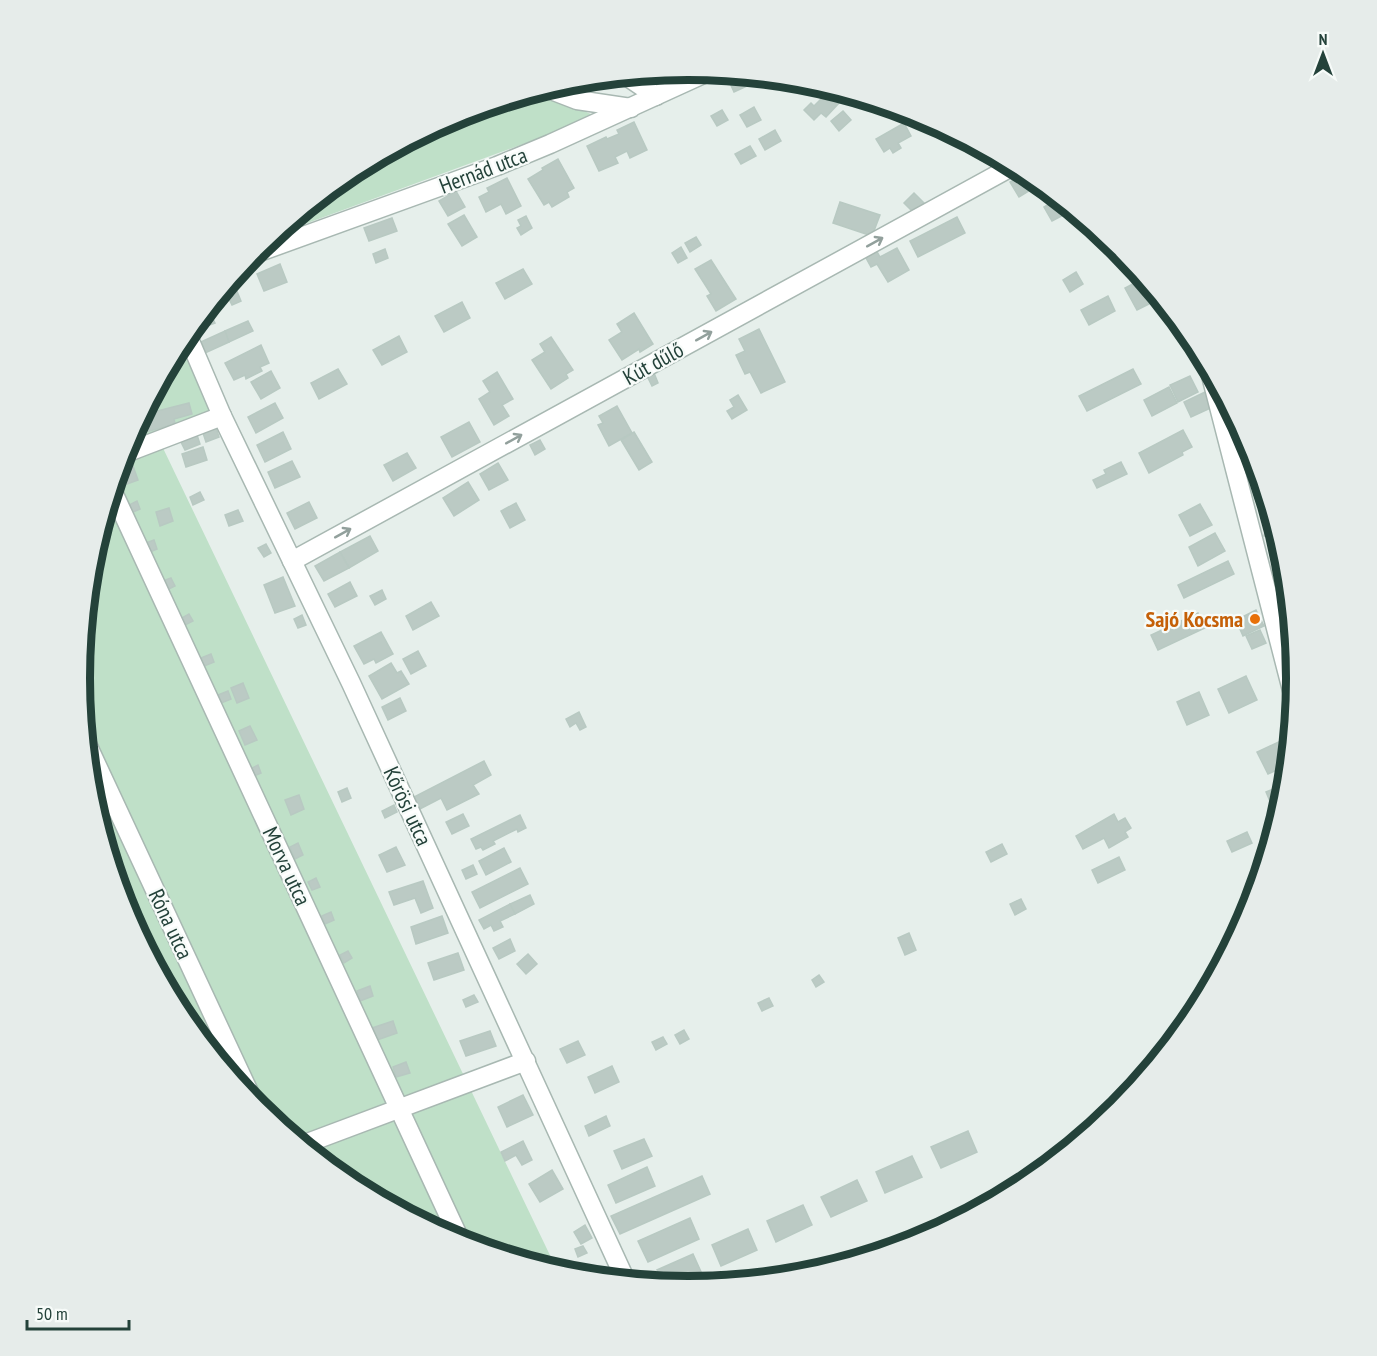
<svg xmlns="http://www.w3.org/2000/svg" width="1377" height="1356" viewBox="0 0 1377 1356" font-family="'PT Sans Narrow',sans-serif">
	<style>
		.green { fill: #bfe0c8 }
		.building { fill: #bbcac4; stroke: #b8c9c2; stroke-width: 1.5 }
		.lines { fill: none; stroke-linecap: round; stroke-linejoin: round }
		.minor-casing { stroke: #a8b8b2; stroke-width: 21 }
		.path { stroke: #86b3a5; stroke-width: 2; stroke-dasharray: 3 4.5; stroke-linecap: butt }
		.minor { stroke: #fff; stroke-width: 18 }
		.oneway { stroke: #92a09c }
		.food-dot { fill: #e8710a; stroke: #f7fbf9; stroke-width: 2 }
		.labels { text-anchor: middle; stroke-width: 4.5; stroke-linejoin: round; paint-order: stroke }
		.street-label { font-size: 22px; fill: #24423a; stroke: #f7fbf9 }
		.food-label { font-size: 22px; font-weight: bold; fill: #c56008; stroke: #f7fbf9; text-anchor: end }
		.rim { fill: none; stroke: #24423a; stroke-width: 8 }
	</style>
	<rect width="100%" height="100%" fill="#e6efeb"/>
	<!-- green -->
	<g class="green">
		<path d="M539 90 597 117 272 236 350 171 456 115Z"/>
		<path d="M182 339 229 417 162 446 558 1272 455 1241 350 1184 258 1108 182 1016 126 911 91 796 80 678 91 559 126 445Z"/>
	</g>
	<!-- building -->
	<g class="building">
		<path d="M729 73 755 76 758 81 734 92 726 74Z"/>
		<path d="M829 91 840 102 826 117 821 113 814 120 804 110 811 103 814 106Z"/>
		<path d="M754 107 761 120 747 127 740 115Z"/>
		<path d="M722 110 728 120 717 126 711 116Z"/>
		<path d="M843 111 851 120 839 131 831 121Z"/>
		<path d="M634 122 647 150 630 158 627 151 615 157 618 163 599 171 587 146 606 137 607 139 619 134 617 130Z"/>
		<path d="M904 123 911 136 898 143 901 148 893 153 890 148 884 152 876 139Z"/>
		<path d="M775 130 781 141 765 150 759 139Z"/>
		<path d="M750 146 756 156 741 164 735 154Z"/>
		<path d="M558 159 574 188 567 192 569 197 552 207 549 202 544 205 528 179 543 170 542 168Z"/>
		<path d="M1027 172 1037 186 1019 197 1010 182Z"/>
		<path d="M507 178 521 206 506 214 501 204 486 212 479 197 489 192 487 188Z"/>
		<path d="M456 191 465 207 448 216 439 201Z"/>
		<path d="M914 193 924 203 914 213 904 203Z"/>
		<path d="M1059 198 1073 210 1052 221 1044 207Z"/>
		<path d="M840 202 880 215 872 236 833 223Z"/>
		<path d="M464 215 477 237 462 246 448 224Z"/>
		<path d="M526 216 532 228 521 235 517 228 521 226 518 220Z"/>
		<path d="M957 217 965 233 918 257 910 241Z"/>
		<path d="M392 218 397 231 369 241 364 228Z"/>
		<path d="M696 237 701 245 690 252 685 243Z"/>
		<path d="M681 247 687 258 678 263 672 253Z"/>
		<path d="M897 248 909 270 888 282 877 264 871 267 865 256 876 250 880 257Z"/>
		<path d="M385 249 388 258 376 263 373 254Z"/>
		<path d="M1120 249 1137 269 1130 273 1118 250Z"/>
		<path d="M711 260 736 299 716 311 707 296 711 294 695 269Z"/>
		<path d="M280 264 287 282 264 291 257 274Z"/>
		<path d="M523 269 532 284 505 299 496 283Z"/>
		<path d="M1076 272 1083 284 1070 292 1063 280Z"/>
		<path d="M1144 278 1161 298 1137 310 1125 288Z"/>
		<path d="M232 279 241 301 232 305 228 297 232 295 228 284Z"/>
		<path d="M1108 296 1115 311 1089 325 1081 310Z"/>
		<path d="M462 302 470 318 444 332 435 316Z"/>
		<path d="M634 313 653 344 640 352 639 349 622 360 609 340 622 332 617 324Z"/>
		<path d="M211 315 215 323 201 328 198 321Z"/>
		<path d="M248 321 253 331 229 342 225 331Z"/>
		<path d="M759 329 785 382 761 393 750 372 745 374 736 355 745 351 739 339Z"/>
		<path d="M225 331 229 342 205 353 201 342Z"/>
		<path d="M399 336 407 352 382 365 373 350Z"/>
		<path d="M551 337 573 370 566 374 568 378 551 389 532 360 545 352 540 344Z"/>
		<path d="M261 345 269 363 260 367 262 371 246 379 245 375 234 380 225 363Z"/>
		<path d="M338 369 347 384 319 399 311 383Z"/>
		<path d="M1133 369 1141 384 1087 411 1079 396Z"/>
		<path d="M271 371 280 388 261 399 251 382Z"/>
		<path d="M497 372 513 399 502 405 509 416 494 425 479 399 490 392 483 381Z"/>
		<path d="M654 373 658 383 652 386 647 376Z"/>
		<path d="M1190 376 1198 392 1178 402 1170 385Z"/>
		<path d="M1169 387 1177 403 1152 416 1144 400Z"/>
		<path d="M1205 392 1213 407 1191 417 1184 402Z"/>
		<path d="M738 395 747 410 732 419 727 411 734 407 730 400Z"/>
		<path d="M189 403 192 414 174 419 175 424 131 436 142 415Z"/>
		<path d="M275 403 283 418 256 433 248 417Z"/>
		<path d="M617 406 632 433 609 446 598 425 603 423 599 416Z"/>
		<path d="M469 422 480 442 452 457 441 437Z"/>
		<path d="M216 428 219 437 206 442 203 433Z"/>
		<path d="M1183 430 1192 447 1182 452 1183 455 1149 473 1139 453Z"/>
		<path d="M283 432 291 449 265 462 257 445Z"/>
		<path d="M634 432 652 462 639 470 621 440Z"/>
		<path d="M197 435 200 444 185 450 181 442Z"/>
		<path d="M540 440 545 449 535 455 530 445Z"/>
		<path d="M203 447 207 460 186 467 182 454Z"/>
		<path d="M407 453 416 468 393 481 384 465Z"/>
		<path d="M292 461 300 477 275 488 268 472Z"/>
		<path d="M1121 462 1127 474 1097 488 1093 480 1106 474 1104 470Z"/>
		<path d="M498 463 508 480 489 490 480 474Z"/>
		<path d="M133 466 138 480 124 485 118 472Z"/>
		<path d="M468 482 479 500 454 516 443 498Z"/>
		<path d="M200 492 204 500 193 505 190 497Z"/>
		<path d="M137 501 140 509 133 512 129 505Z"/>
		<path d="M309 502 317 518 295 529 287 513Z"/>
		<path d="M516 503 525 520 510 528 501 511Z"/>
		<path d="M1200 504 1212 525 1190 536 1179 515Z"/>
		<path d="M169 508 173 521 160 526 156 512Z"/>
		<path d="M238 510 243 521 229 526 225 515Z"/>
		<path d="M1268 518 1274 519 1280 540 1264 536Z"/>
		<path d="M1215 533 1225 551 1198 566 1189 547Z"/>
		<path d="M370 536 378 551 349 568 340 552Z"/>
		<path d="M154 540 157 549 150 552 146 543Z"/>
		<path d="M266 544 271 553 264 557 258 548Z"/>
		<path d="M340 552 349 568 324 581 315 566Z"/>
		<path d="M1228 561 1234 574 1184 598 1178 585Z"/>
		<path d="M283 577 295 606 275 613 264 585Z"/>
		<path d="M171 578 175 586 167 590 163 581Z"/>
		<path d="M350 582 357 596 335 607 328 594Z"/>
		<path d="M382 590 386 599 375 605 370 596Z"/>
		<path d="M431 602 439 616 413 630 406 616Z"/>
		<path d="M1256 610 1264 626 1243 636 1236 620Z"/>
		<path d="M1198 613 1205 628 1158 650 1151 635Z"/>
		<path d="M189 614 193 621 183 626 180 619Z"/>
		<path d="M302 615 306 625 298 628 294 619Z"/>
		<path d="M1260 630 1266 643 1252 649 1246 636Z"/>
		<path d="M381 632 393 654 376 663 374 659 364 664 354 646Z"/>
		<path d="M418 651 426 666 411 674 403 659Z"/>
		<path d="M211 654 214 662 204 666 201 658Z"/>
		<path d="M391 663 397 673 401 671 409 684 382 699 369 676Z"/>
		<path d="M1246 676 1257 700 1229 713 1218 689Z"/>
		<path d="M243 683 249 698 237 703 231 688Z"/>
		<path d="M228 691 231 699 221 703 218 695Z"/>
		<path d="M1199 692 1209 715 1187 725 1177 702Z"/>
		<path d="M400 698 406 711 388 720 382 707Z"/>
		<path d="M579 712 586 727 580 730 576 723 570 727 566 719Z"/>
		<path d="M250 726 257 740 245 745 239 731Z"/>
		<path d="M1285 739 1290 751 1289 764 1268 774 1257 752Z"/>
		<path d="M484 761 491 775 473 785 479 794 447 810 441 798 418 810 412 798Z"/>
		<path d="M258 765 261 773 254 776 250 769Z"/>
		<path d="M1285 784 1287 788 1285 800 1272 806 1266 792Z"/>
		<path d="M347 788 351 798 342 802 338 792Z"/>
		<path d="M299 795 304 809 291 815 285 800Z"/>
		<path d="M1285 800 1279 820 1275 821 1269 807Z"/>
		<path d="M394 805 397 812 385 818 382 811Z"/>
		<path d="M463 814 469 826 452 834 446 822Z"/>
		<path d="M1114 814 1118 822 1125 818 1131 828 1125 832 1128 837 1109 848 1104 838 1083 849 1076 836Z"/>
		<path d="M520 815 526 828 518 832 517 829 493 841 495 844 483 850 481 847 476 849 471 839Z"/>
		<path d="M1247 832 1252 843 1232 852 1227 841Z"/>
		<path d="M298 843 303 855 295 859 290 847Z"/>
		<path d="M1002 844 1007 854 991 862 986 852Z"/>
		<path d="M396 847 405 865 387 872 379 855Z"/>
		<path d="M504 848 511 862 486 875 479 861Z"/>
		<path d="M1119 857 1125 870 1098 883 1092 870Z"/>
		<path d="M473 865 477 874 466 879 462 870Z"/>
		<path d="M520 868 528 884 480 908 472 892Z"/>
		<path d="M316 878 320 887 312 890 308 882Z"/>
		<path d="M423 881 433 908 421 913 415 898 394 905 389 892Z"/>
		<path d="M530 895 534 904 515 914 510 904Z"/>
		<path d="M1021 899 1026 909 1015 915 1010 904Z"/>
		<path d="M510 904 515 914 500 921 503 927 494 931 491 925 484 929 479 920Z"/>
		<path d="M331 912 334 920 325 924 322 916Z"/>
		<path d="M442 916 448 933 416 944 411 927Z"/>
		<path d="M909 933 916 950 905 955 898 938Z"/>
		<path d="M510 939 515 951 499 959 493 948Z"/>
		<path d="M348 951 352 958 344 963 340 955Z"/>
		<path d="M458 953 464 970 434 980 428 963Z"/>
		<path d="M528 954 537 964 526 974 517 964Z"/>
		<path d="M819 975 824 982 816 987 812 980Z"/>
		<path d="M370 986 373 996 360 1001 357 991Z"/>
		<path d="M474 995 478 1002 466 1007 463 1000Z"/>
		<path d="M769 998 773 1006 762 1011 758 1003Z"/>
		<path d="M393 1021 397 1033 377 1040 372 1028Z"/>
		<path d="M684 1030 689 1039 680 1044 675 1035Z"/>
		<path d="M490 1031 496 1046 466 1056 460 1041Z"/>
		<path d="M663 1037 667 1044 656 1050 652 1042Z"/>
		<path d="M578 1041 585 1055 567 1063 560 1049Z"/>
		<path d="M406 1062 410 1073 396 1077 393 1067Z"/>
		<path d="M612 1066 619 1082 595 1093 588 1077Z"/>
		<path d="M523 1095 533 1115 507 1127 498 1107Z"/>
		<path d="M606 1116 610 1126 589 1136 585 1126Z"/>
		<path d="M968 1131 977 1152 941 1168 931 1147Z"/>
		<path d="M644 1139 652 1156 622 1169 614 1151Z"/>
		<path d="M523 1141 532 1160 522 1165 516 1155 505 1161 501 1152Z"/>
		<path d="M912 1156 922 1177 885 1193 876 1172Z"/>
		<path d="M647 1167 655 1186 616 1203 608 1185Z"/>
		<path d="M552 1170 563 1189 540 1202 529 1184Z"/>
		<path d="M702 1176 710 1194 620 1234 611 1216Z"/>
		<path d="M857 1180 867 1201 831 1217 821 1197Z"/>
		<path d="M803 1205 812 1225 776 1242 767 1221Z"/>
		<path d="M690 1218 699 1239 648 1262 638 1241Z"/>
		<path d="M585 1225 592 1238 581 1244 574 1232Z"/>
		<path d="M748 1229 757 1250 721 1266 712 1245Z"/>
		<path d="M583 1246 587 1253 578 1257 575 1249Z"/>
		<path d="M693 1254 702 1274 677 1286 664 1285 657 1270Z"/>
	</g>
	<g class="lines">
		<!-- minor casing -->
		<g class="minor-casing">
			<g id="minor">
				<path d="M625 75 656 96"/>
				<path d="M546 88 577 100 631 108"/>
				<path d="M251 255 497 166 550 144 710 71"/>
				<path d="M187 334 222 416 351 683 626 1281"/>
				<path d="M1208 364 1295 702"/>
				<path d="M123 454 222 416"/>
				<path d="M112 490 461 1242"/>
				<path d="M292 561 1015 165"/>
				<path d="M86 742 256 1107"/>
				<path d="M302 1145 526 1061"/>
			</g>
		</g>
		<!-- path -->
		<g class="path">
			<path d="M890 106 932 121"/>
			<path d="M299 214 304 219"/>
		</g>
		<!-- minor -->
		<use href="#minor" class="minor"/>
	</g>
	<!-- one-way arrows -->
	<defs><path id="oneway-shaft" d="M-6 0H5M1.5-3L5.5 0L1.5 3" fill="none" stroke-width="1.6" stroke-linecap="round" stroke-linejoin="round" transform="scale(1.5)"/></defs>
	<g class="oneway">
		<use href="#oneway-shaft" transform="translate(875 242) rotate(-29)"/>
		<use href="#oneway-shaft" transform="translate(704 336) rotate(-29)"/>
		<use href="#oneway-shaft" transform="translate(514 439) rotate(-29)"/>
		<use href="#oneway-shaft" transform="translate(343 533) rotate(-29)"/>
	</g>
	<!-- markers -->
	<circle class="food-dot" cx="1255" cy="619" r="6"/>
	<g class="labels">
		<!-- street labels -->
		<g class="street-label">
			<text transform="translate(483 170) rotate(-21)" y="8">Hernád utca</text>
			<text transform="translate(653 363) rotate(-29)" y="8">Kút dűlő</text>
			<text transform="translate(408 806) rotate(65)" y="8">Kőrösi utca</text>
			<text transform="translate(287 866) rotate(65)" y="8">Morva utca</text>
			<text transform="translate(171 924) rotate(65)" y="8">Róna utca</text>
		</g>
		<!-- food labels -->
		<g class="food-label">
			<text x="1243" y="627">Sajó Kocsma</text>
		</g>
	</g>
	<!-- crop -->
	<path d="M0 0H1377V1356H0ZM90 678a598 598 0 1 1 1196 0a598 598 0 1 1-1196 0Z" fill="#e6ecea" fill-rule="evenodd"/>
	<path class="rim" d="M90 678a598 598 0 1 1 1196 0a598 598 0 1 1-1196 0Z"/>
	<!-- north arrow -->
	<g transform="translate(1323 54)" stroke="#f7fbf9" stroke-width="4.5" paint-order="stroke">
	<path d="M0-4.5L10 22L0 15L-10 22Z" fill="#24423a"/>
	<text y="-9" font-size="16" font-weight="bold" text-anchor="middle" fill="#24423a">N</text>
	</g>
	<!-- scale -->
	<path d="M27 1320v9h102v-9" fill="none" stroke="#24423a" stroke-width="3"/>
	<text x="36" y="1320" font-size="18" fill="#24423a" stroke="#f7fbf9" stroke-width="4.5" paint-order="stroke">50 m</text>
</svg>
